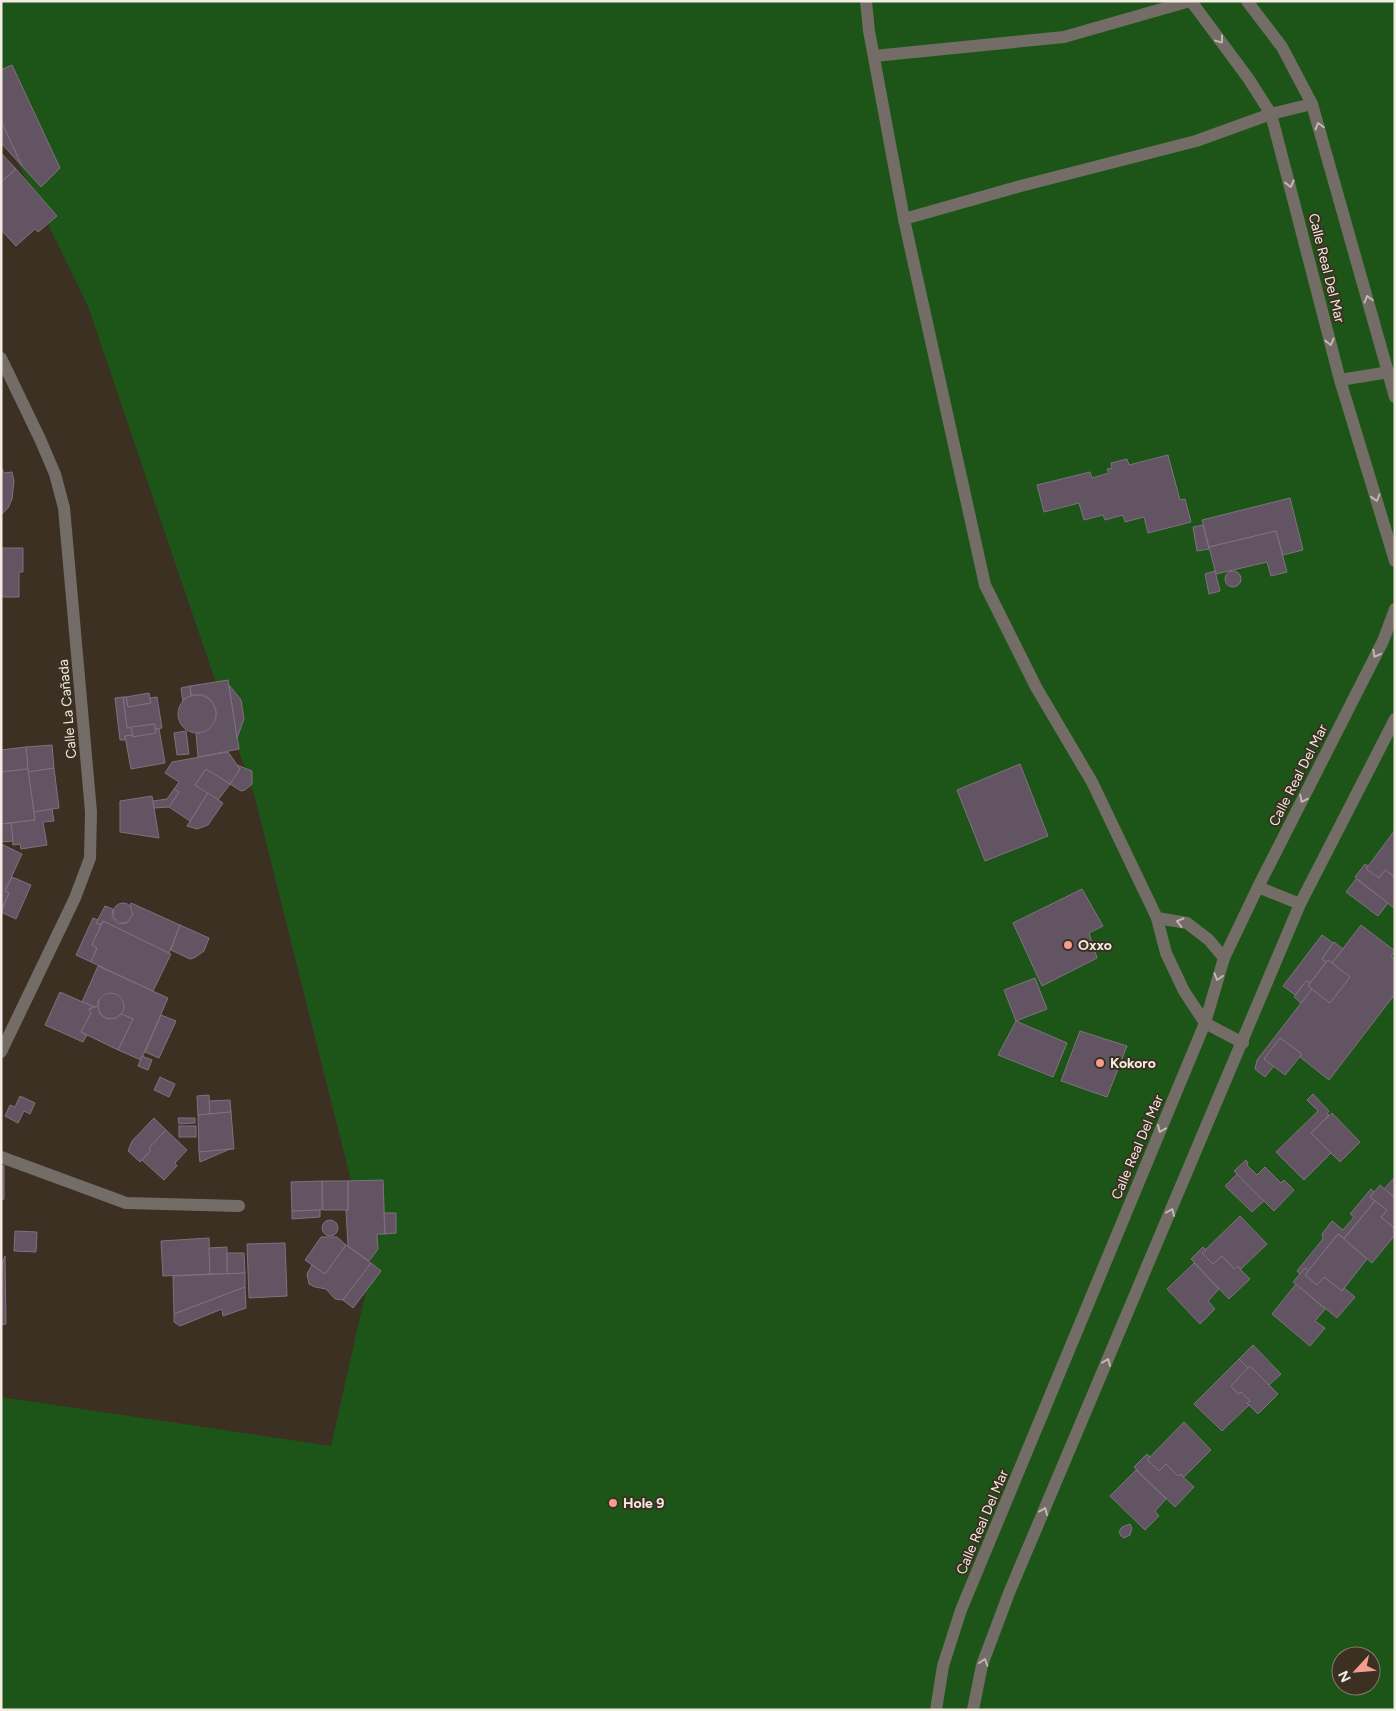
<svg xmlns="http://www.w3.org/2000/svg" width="1396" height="1711" viewBox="0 0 1396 1711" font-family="Figtree,sans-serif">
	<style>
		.green { fill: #1d5519; fill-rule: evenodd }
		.building { fill: #625462; stroke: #807180 }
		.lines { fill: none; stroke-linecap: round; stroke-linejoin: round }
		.minor { stroke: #746c66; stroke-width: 12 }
		.oneway { stroke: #c0b9b0 }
		.poi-dot { fill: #f49d8c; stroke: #3b3021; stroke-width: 2 }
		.labels { text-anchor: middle; stroke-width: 4; stroke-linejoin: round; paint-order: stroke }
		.street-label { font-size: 14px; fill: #f3ece2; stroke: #3b3021 }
		.poi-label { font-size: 14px; font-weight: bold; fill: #f3ece2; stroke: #3b3021; text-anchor: start }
	</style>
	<rect width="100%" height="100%" fill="#3b3021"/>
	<!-- green -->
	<path class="green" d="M1 1H1395V1710H1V1397L331 1446 372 1264 255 798 88 306 1 128ZM1341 1656H1371V1686H1341Z"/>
	<!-- building -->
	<g class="building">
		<path d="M12 65 60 168 41 187 22 166 1 121V70Z"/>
		<path d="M1 121 22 166 1 143Z"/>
		<path d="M1 153 16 169 1 182Z"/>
		<path d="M16 169 57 216 38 232 35 229 16 246 1 230V182Z"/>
		<path d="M1168 455 1180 500 1185 499 1191 522 1148 533 1144 517 1125 522 1123 515 1105 520 1103 515 1084 520 1079 503 1044 512 1037 485 1090 472 1092 478 1109 473 1107 469 1112 468 1111 463 1127 459 1129 465Z"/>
		<path d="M1 467 4 473 12 472 14 481 12 499 8 508 1 515Z"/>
		<path d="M1290 498 1303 550 1283 555 1276 531 1209 547 1202 520Z"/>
		<path d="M1203 525 1209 549 1197 551 1193 527Z"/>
		<path d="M1276 531 1287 572 1271 576 1267 562 1216 574 1209 547Z"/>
		<path d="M1 548H23V572H19V597H1Z"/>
		<path d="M1215 571 1220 591 1209 594 1205 574Z"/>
		<circle cx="1233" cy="579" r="8"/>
		<path d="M228 680 239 749 198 757 196 733H200L209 728 216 718V711L211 700 204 695H191L190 686Z"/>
		<path d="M229 685 241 700 244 719 237 738Z"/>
		<path d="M190 686 191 695 184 699 183 702 181 688Z"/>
		<path d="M149 693 151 703 128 707 126 697Z"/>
		<circle cx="197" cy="714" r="19"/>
		<path d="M123 697H126L128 707 151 703 150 698 157 697 162 728 155 729V724L127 728Z"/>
		<path d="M123 697 127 728 131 727 133 735 125 736V740H120L115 698Z"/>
		<path d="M155 724 156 733 133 737 131 727Z"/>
		<path d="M155 729H159L165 763 131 769 125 736 133 735V737L156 733Z"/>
		<path d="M186 731 189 754 177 755 174 733Z"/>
		<path d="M52 745 54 768 28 772 26 747Z"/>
		<path d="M26 747 28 769 1 772V750Z"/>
		<path d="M228 752 240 769 230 784 206 769 195 785 208 793 190 821 169 807 179 792 174 789 179 782 165 773 172 762Z"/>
		<path d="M1020 764 1048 836 985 861 957 790Z"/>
		<path d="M237 765 252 771V784L245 790 241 791 230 784 240 769Z"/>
		<path d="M54 768 59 808 34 812 28 772Z"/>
		<path d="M28 769 35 820 1 824V772Z"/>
		<path d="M206 769 230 784 218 800 195 785Z"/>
		<path d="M174 789 179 792 169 807 154 808 153 801 167 799Z"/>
		<path d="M208 793 223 803 208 825 197 829 187 826Z"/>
		<path d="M152 796 159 838 120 832V801Z"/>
		<path d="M52 809 54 821 43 822 47 845 21 849 20 844 13 845 11 823 35 820 34 812Z"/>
		<path d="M11 823 13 841 1 842V824Z"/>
		<path d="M1395 830V877L1385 870 1379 878 1366 869Z"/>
		<path d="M1 844 22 854 5 891 9 893 1 911Z"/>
		<path d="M1365 864 1368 866 1366 869 1379 878 1385 870 1395 877V909L1355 877Z"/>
		<path d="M12 877 31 885 16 919 1 912 9 893 5 891Z"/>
		<path d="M1356 879 1388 903 1378 916 1346 892Z"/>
		<path d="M1082 889 1103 926 1089 933 1097 958 1042 986 1013 923Z"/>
		<circle cx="123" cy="913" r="10"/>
		<path d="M131 903 180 925 169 953 103 921 101 925 96 923 105 906 113 909 112 916 116 922 120 924 127 923 133 914 130 906Z"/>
		<path d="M93 918 98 920 96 923 101 925 92 945 97 948 91 962 76 955Z"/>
		<path d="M103 921 171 954 153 991 91 962 97 948 92 945Z"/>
		<path d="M180 925 209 938 204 951 194 958 190 959 171 950Z"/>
		<path d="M1361 925 1395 951 1391 957 1395 959V994L1329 1080 1300 1057 1302 1054 1280 1038 1264 1059 1274 1066 1265 1077 1255 1069 1257 1060 1312 989 1330 1003 1350 977 1332 963Z"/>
		<path d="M1322 935 1333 943 1322 959 1326 962 1310 983 1306 981 1295 995 1283 986Z"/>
		<path d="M1334 942 1343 949 1332 963 1328 960 1326 962 1322 959Z"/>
		<path d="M1328 960 1350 977 1330 1003 1308 986Z"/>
		<path d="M98 966 168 998 141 1060 118 1050 133 1019 121 1014 124 1007 121 999 114 994 105 995 98 1001V1006L94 1007 82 1002Z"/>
		<path d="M1035 978 1047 1009 1016 1021 1004 990Z"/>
		<path d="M1306 981 1310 983 1308 986 1312 989 1301 1003 1294 997Z"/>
		<path d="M60 992 94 1007 89 1009 91 1013 81 1032 87 1035 83 1042 45 1025Z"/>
		<circle cx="111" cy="1006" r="13"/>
		<path d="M98 1006 100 1014 107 1019 116 1018 121 1014 133 1019 118 1050 81 1032 91 1013 89 1009Z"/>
		<path d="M161 1015 176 1021 159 1058 145 1052Z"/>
		<path d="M1016 1021 1067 1043 1053 1077 998 1055Z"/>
		<path d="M1080 1031 1127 1046 1107 1097 1061 1081Z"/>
		<path d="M1280 1038 1302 1054 1285 1075 1264 1059Z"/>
		<path d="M142 1056 152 1060 148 1070 138 1066Z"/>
		<path d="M160 1077 175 1084 169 1097 154 1090Z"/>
		<path d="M1313 1094 1329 1111 1327 1114 1329 1115 1311 1133 1331 1153 1304 1180 1276 1152 1318 1111 1307 1100Z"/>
		<path d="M209 1095 210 1114 198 1115 197 1096Z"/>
		<path d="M20 1096 35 1103 30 1114 24 1111 18 1123 5 1116 10 1105 15 1107Z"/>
		<path d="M230 1100 231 1112 210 1114 209 1101Z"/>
		<path d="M231 1112 234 1149 199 1152 198 1115Z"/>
		<path d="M1332 1113 1360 1142 1340 1162 1311 1133Z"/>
		<path d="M154 1118 166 1130 149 1148 151 1150 140 1162 128 1151 132 1141Z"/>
		<path d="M178 1118H195V1123L179 1124Z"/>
		<rect x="179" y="1126" width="17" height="11"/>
		<path d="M166 1130 187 1150 175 1163 177 1166 164 1180 142 1160 151 1150 149 1148Z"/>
		<path d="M230 1149 200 1162 199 1152Z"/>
		<path d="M1246 1160 1248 1163 1247 1165 1257 1175 1265 1167 1281 1183 1284 1180 1294 1190 1274 1211 1234 1171Z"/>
		<path d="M4 1165V1199L2 1200 1 1168Z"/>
		<path d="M1237 1174 1264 1201 1252 1212 1225 1186Z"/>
		<path d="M1395 1177V1198L1384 1189Z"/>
		<path d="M383 1180 385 1234H377L378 1249 369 1261 348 1246 346 1210H348V1181Z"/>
		<path d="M322 1181H348V1210H323Z"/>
		<path d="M322 1181V1210L292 1211 291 1182Z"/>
		<path d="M1380 1185 1395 1198V1229L1381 1217 1387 1210 1370 1197Z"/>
		<path d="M1371 1189 1374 1192 1370 1197 1375 1201 1344 1238 1338 1234 1308 1271 1305 1268 1300 1274 1297 1271 1323 1239 1322 1234 1332 1221 1343 1230 1354 1217 1350 1214Z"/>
		<path d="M1375 1201 1387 1210 1381 1217 1395 1229V1235L1372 1263 1344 1239Z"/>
		<path d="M320 1210V1217L292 1219V1211Z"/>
		<path d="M384 1213H396V1233L385 1234Z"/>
		<path d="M1240 1216 1267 1244 1241 1269 1237 1266 1234 1269 1222 1256 1213 1264 1202 1253Z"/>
		<circle cx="330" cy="1228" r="8"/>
		<path d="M15 1231 37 1232 36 1252 14 1251Z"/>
		<path d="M1338 1234 1367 1259 1342 1291 1324 1277 1317 1285 1305 1275Z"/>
		<path d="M321 1237H337L346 1245 325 1274 305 1260Z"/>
		<path d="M209 1238 210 1274 163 1276 161 1241Z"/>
		<path d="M285 1243 287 1296 249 1298 247 1244Z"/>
		<path d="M346 1245 371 1263 343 1300 335 1299 326 1289 315 1287 309 1284 307 1274 312 1265 325 1274Z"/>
		<path d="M227 1247V1274H210L209 1248Z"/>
		<path d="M1203 1247 1206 1250 1202 1253 1213 1264 1222 1256 1234 1269 1237 1266 1250 1279 1229 1299 1191 1259Z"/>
		<path d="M227 1253H244L245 1273 227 1274Z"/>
		<path d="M5 1256 6 1324 1 1325V1266Z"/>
		<path d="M371 1263 381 1271 353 1308 343 1300Z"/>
		<path d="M1194 1263 1219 1289 1208 1301 1215 1309 1200 1324 1167 1289Z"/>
		<path d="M1305 1268 1308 1271 1305 1275 1317 1285 1324 1277 1342 1291 1344 1288 1355 1297 1337 1318 1293 1282Z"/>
		<path d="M245 1273V1287L174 1314 173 1276Z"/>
		<path d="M1296 1284 1325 1309 1315 1321 1325 1328 1310 1346 1272 1314Z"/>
		<path d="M245 1287 246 1308 223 1316 222 1309 180 1326 174 1322V1314Z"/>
		<path d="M1253 1345 1281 1374 1269 1385 1250 1366 1248 1368 1239 1359Z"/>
		<path d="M1239 1359 1248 1368 1231 1386 1238 1394 1241 1392 1250 1401 1247 1403 1249 1405 1222 1431 1194 1404Z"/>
		<path d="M1250 1366 1278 1394 1258 1414 1247 1403 1250 1401 1241 1392 1238 1394 1231 1386Z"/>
		<path d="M1184 1422 1211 1450 1184 1477 1180 1474 1178 1476 1166 1464 1159 1471 1147 1460Z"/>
		<path d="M1147 1454 1150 1457 1147 1460 1159 1471 1166 1464 1178 1476 1180 1474 1194 1487 1175 1507 1134 1467Z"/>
		<path d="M1136 1470 1166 1499 1155 1511 1159 1516 1145 1530 1110 1496Z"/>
		<path d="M1130 1524 1132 1528 1130 1535 1124 1538 1121 1536 1119 1532 1122 1527Z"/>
	</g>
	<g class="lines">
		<!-- minor -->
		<g class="minor">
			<path d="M866 1 869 31 904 219 985 585 1036 687 1092 782 1157 918 1166 953 1184 991 1205 1023 1243 1043"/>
			<path d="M1191 1 1248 78 1271 114 1340 380 1395 561"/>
			<path d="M1247 1 1282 47 1312 104 1395 397"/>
			<path d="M874 56 1064 37 1190 1"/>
			<path d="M904 219 1017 187 1196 141 1271 114 1312 104"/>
			<path d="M1 358 40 439 55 474 64 508 91 812 90 858 75 898 1 1052"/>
			<path d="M1340 380 1389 372"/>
			<path d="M1258 887 1300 904"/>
			<path d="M1157 918 1187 923 1209 940 1224 958"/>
			<path d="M1 1157 126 1203 239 1206"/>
			<path d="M936 1710 943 1666 961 1610 1205 1023 1224 958 1258 887 1383 641 1395 609"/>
			<path d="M973 1710 982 1665 1009 1593 1300 904 1395 719"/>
		</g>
	</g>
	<!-- one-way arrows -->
	<defs><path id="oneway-chevron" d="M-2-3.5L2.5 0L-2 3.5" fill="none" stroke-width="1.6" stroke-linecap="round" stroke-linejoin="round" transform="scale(1.25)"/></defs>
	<g class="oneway">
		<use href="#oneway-chevron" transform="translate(1220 40) rotate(53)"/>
		<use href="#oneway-chevron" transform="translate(1319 126) rotate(-106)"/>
		<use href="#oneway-chevron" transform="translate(1290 184) rotate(76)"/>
		<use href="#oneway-chevron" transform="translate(1368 299) rotate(-106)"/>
		<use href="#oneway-chevron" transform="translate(1330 342) rotate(76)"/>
		<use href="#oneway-chevron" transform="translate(1376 498) rotate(73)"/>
		<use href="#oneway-chevron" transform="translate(1376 654) rotate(118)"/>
		<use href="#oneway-chevron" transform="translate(1303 799) rotate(117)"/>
		<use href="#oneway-chevron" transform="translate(1180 922) rotate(-166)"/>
		<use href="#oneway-chevron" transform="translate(1218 977) rotate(107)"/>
		<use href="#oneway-chevron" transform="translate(1161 1129) rotate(113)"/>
		<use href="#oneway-chevron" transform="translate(1171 1212) rotate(-67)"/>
		<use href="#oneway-chevron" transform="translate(1107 1362) rotate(-67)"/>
		<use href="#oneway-chevron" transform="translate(1044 1511) rotate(-67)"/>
		<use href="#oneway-chevron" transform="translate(984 1662) rotate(-72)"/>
	</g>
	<!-- markers -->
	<g class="poi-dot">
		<circle cx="1068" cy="945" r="5"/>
		<circle cx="1100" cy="1063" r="5"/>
		<circle cx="613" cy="1503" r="5"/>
	</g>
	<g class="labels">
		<!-- street labels -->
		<g class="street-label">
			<text transform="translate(1327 268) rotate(76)" y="5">Calle Real Del Mar</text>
			<text transform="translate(67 709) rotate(-95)" y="5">Calle La Cañada</text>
			<text transform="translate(1298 775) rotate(-63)" y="5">Calle Real Del Mar</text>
			<text transform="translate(1137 1147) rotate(-67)" y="5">Calle Real Del Mar</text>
			<text transform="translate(982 1522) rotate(-67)" y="5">Calle Real Del Mar</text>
		</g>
		<!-- poi labels -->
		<g class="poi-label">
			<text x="1078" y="950">Oxxo</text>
			<text x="1110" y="1068">Kokoro</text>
			<text x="623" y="1508">Hole 9</text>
		</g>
	</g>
	<!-- border -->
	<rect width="1396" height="1711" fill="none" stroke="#f3ece2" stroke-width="5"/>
	<!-- north arrow -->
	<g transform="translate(1356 1671) rotate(244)"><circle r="24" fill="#3b3021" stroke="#857b6e"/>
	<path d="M0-4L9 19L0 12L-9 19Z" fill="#f49d8c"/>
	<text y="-8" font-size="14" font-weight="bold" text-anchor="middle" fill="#f3ece2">N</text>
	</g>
</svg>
